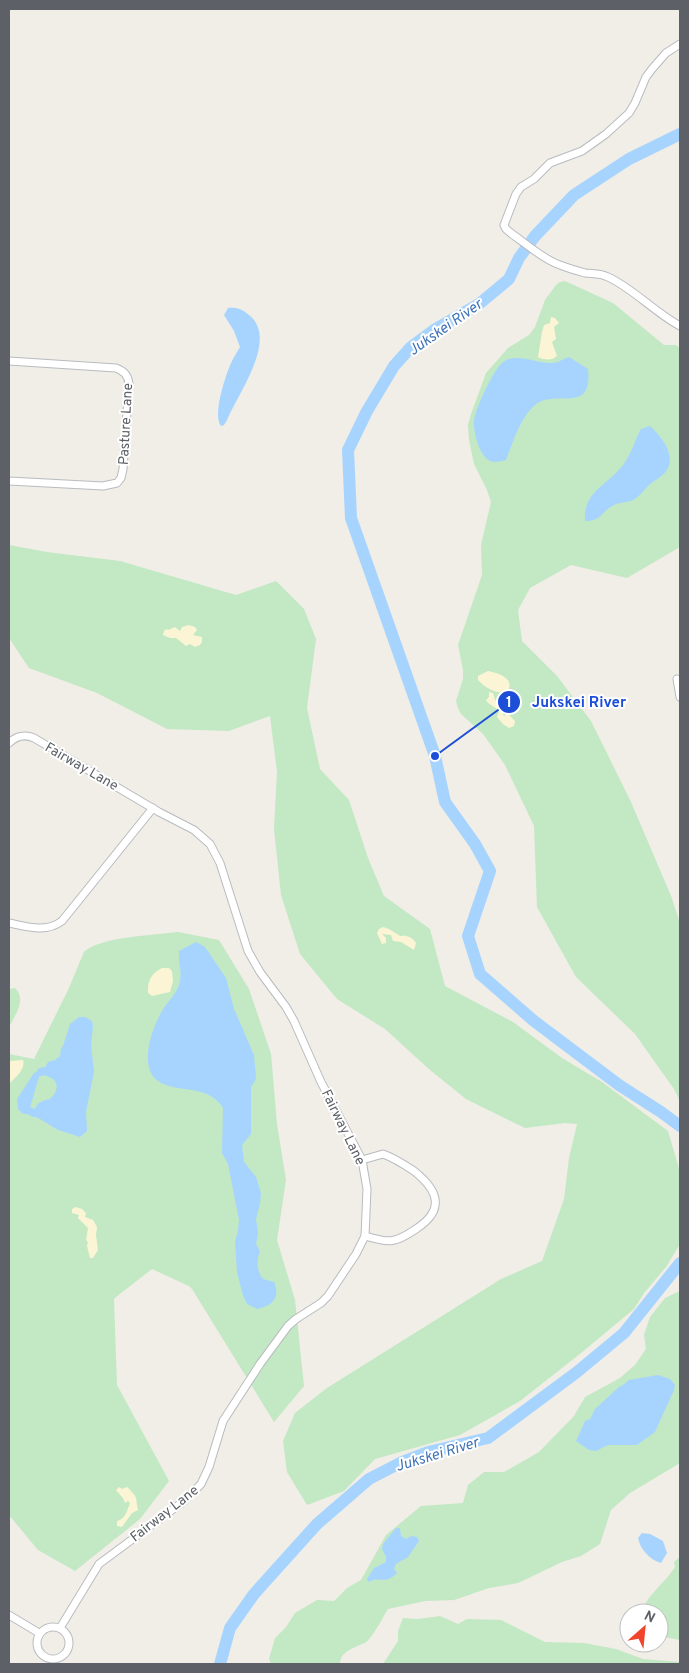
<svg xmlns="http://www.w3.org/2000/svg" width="689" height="1673" viewBox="0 0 689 1673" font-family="Overpass,sans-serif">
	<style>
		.green { fill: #c2e8c4 }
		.sand { fill: #fcf5d5 }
		.water { fill: #a7d4ff }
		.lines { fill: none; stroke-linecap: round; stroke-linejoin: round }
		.canal { stroke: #a7d4ff; stroke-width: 8 }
		.river { stroke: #a7d4ff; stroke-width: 12 }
		.minor-casing { stroke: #b8bbc0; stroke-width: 9 }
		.minor { stroke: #fff; stroke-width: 7 }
		.labels { text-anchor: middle; stroke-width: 4; stroke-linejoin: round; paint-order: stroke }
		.street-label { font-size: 14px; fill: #5d6167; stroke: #fff }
		.water-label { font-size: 15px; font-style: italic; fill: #3f73b7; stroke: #fff }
		.leader { fill: none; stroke: #1d4ed8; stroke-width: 2 }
		.callout-dot { fill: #1d4ed8; stroke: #fff; stroke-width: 2 }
		.mark-label { font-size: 15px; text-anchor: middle; font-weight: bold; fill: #fff }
		.callout-label { font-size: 15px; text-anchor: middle; font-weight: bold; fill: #1d4ed8; stroke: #fff; stroke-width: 4; stroke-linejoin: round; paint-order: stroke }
	</style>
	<rect width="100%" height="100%" fill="#f0eee6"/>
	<!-- green -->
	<g class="green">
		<path d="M565 281 613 303 664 345H676L680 348V547L627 578 571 565 530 588 518 610 522 641 557 676 591 721 631 802 671 896 680 923V1101L674 1089 635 1034 576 977 537 907 534 826 505 765 483 734 461 714 458 708 456 701 463 679V670L458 645 482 575 481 545 491 502 487 490 474 464 469 440 468 425 471 414 486 373 508 348 529 335 535 327 545 300 556 285 560 282Z"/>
		<path d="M9 545 47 552 120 561 236 595 276 581 304 609 316 639 307 708 320 769 349 800 368 858 384 896 430 929 445 986 513 1022 562 1058 602 1082 668 1131 680 1172V1244L666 1267 644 1293 634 1309 581 1353 520 1401 460 1435 375 1459 344 1491 307 1505 287 1472 283 1441 295 1413 327 1388 501 1279 542 1261 564 1199 569 1158 577 1124 565 1123 525 1128 466 1099 430 1070 385 1029 337 999 300 954 281 895 274 829 277 772 270 716 229 731 167 729 97 693 29 668 9 638Z"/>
		<path d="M178 932 219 940 249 989 271 1054 277 1124 286 1180 277 1240 295 1300 304 1386 274 1422 192 1289 189 1286 152 1269 116 1297 114 1299 117 1385 169 1481 140 1519 75 1571 38 1550 9 1515V1054L34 1059 68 990 84 952C99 937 155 935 178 932Z"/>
		<path d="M15 988C27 1000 15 1015 9 1027V989Z"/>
		<path d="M680 1291V1463L630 1493 611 1510 600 1544 581 1556 562 1562 518 1583 489 1588 454 1600 425 1601 388 1609C383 1617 373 1637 366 1642 356 1648 340 1650 340 1664H271L269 1659 275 1638 286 1627 295 1613 317 1600 334 1601 347 1588 361 1580 386 1535 421 1506 463 1503 468 1485 484 1472H504L539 1452 574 1416 585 1397 620 1378 635 1365 646 1349 644 1335 650 1317 665 1298Z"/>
		<path d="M680 1557V1640L659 1636V1613H641C647 1595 665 1583 675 1567L674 1562Z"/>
		<path d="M440 1616 458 1624 467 1619 501 1620 545 1642 584 1643 616 1649 643 1659 680 1662V1664H383L398 1641V1631L403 1618 418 1619Z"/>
	</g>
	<!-- sand -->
	<g class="sand">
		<path d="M551 317 555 318 559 323 554 327 556 339 552 342 557 356C552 361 543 360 538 357L542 332 544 325 550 323Z"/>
		<path d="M189 625 195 627 197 630 193 635 202 637V642L200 645 195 647 190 644 186 646 176 638H170L163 635 164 631 166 629 168 630 175 627 180 631 182 627Z"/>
		<path d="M488 671C499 673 516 679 507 692 496 694 485 688 478 680V676Z"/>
		<path d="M489 692 493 693 495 700 503 706V715L505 716 506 711H509L510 716 515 721 514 726 509 728 503 724 497 717 499 712C496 706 489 706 486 700L489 697Z"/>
		<path d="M383 927 389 929 400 936C407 935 412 937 416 943L414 950 401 942 393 941 391 935 382 934 386 938V943L382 944 377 933 379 929Z"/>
		<path d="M162 968H169L172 971 173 981 170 992 152 996 148 993C147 980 152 973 162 968Z"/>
		<path d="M23 1060C26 1069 15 1078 9 1084V1061Z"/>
		<path d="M76 1207 82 1209 86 1213 85 1217 93 1220 97 1227 96 1235 98 1250 93 1258H90L87 1246 88 1242 86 1240 88 1228 78 1218 79 1215 72 1213V1209Z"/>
		<path d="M119 1487 122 1489 127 1487C139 1499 135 1496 138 1510L132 1513 122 1527 117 1526V1521C126 1519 127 1510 130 1503L128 1501 125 1503 123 1498 116 1490Z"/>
	</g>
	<!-- water -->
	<g class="water">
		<path d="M228 308C237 307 242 309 249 315 279 339 238 393 227 420L224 425 221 426C212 416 226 373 232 361 234 357 237 352 240 347L234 331 224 315Z"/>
		<path d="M569 357 588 369C593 416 555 388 535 405 520 418 513 442 506 460 502 461 498 462 494 462 480 461 473 432 474 420 476 408 493 370 503 362 517 352 537 364 552 363 558 363 563 359 569 357Z"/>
		<path d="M650 426C661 436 676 454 667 470 662 477 655 480 649 485 644 490 639 497 633 500 627 503 619 502 614 505 601 511 603 521 585 521 583 491 608 485 623 465 631 455 635 440 641 429Z"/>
		<path d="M196 942 205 947 226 978 234 1009 254 1055 256 1079 251 1087V1134L242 1145 244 1162 256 1177 261 1193 260 1204 256 1219 258 1233 256 1244 260 1251C256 1261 257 1271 263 1279L274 1282C281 1298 272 1306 257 1309L247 1304 243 1296 237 1272 235 1241 238 1231 239 1220 228 1164 222 1153 223 1108C208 1083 176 1094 158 1081 138 1067 152 1028 162 1011 167 1002 175 996 179 985 183 974 178 962 179 951Z"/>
		<path d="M79 1017H85L92 1021 93 1026 91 1045 94 1072 86 1112 87 1131 80 1137 58 1130 40 1119 33 1116C36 1103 38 1102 50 1099 60 1090 59 1079 46 1076L45 1068 48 1062 55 1060 60 1056 61 1048 63 1046 70 1024Z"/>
		<path d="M41 1070 29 1111 28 1114H23L18 1109 17 1099 34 1073Z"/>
		<path d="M658 1375 670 1379 675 1385 674 1390 655 1432 637 1445H608L596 1451 589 1450 576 1441 585 1421 590 1419 595 1409 619 1387 623 1385 629 1380Z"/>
		<path d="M396 1528H400L401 1536 406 1539 411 1536 417 1537 419 1541 408 1557 396 1564 394 1569 397 1573C384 1586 380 1575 368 1582L367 1579 374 1568 386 1562V1557L382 1549 383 1544Z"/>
		<path d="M642 1533 650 1534 663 1541 667 1553 661 1563C650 1560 640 1549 638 1538Z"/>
	</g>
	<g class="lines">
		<!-- canal -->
		<g class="canal">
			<path d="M41 1072 45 1071"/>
			<path d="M30 1111 34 1113"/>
		</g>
		<!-- river -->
		<g class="river">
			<path d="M680 134 629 159 574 195 535 236 519 258 509 279 479 304 434 330 411 347 394 366 367 411 348 450 351 518 435 756 445 802 475 844 490 871 468 936 480 974 534 1021 619 1085 661 1112 680 1126"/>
			<path d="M220 1664 230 1628 254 1594 317 1524 369 1479 402 1462 428 1452 488 1438 577 1372 624 1333 680 1263"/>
		</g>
		<!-- minor casing -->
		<g class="minor-casing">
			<g id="minor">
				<path d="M680 44 666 53 652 69 646 77 635 103 629 113 606 134 582 151 550 163 534 179 521 187 516 194 504 225 506 229 512 234C525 243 544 260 560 265 568 268 577 271 585 273 593 274 600 273 608 277 634 289 654 312 680 326"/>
				<path d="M9 361 116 368C124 371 128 375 129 384L123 469 121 478 117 483 103 486 9 481"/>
				<path d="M677 679 680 697"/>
				<path d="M9 743C16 736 25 734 34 738L159 812 194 830 210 844 220 863 248 951 260 972 286 1007 294 1021 321 1082 362 1160 367 1189 365 1236 356 1254 328 1296 321 1303 296 1319 288 1326 260 1364 223 1421 209 1467 201 1484 184 1501 99 1564 60 1628"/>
				<path d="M9 923C28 927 46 933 62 921L153 808"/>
				<path d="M362 1160 383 1154C394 1158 405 1165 414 1171 439 1191 445 1210 416 1229 394 1244 389 1243 365 1236"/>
				<path d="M9 1615 39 1633"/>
				<circle cx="53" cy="1643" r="16"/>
			</g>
		</g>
		<!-- minor -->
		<use href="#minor" class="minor"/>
	</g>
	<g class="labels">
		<!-- street labels -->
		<g class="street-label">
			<text transform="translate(125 424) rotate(-87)" y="5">Pasture Lane</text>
			<text transform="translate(82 766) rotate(30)" y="5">Fairway Lane</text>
			<text transform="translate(344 1127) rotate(64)" y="5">Fairway Lane</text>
			<text transform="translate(164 1513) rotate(-38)" y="5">Fairway Lane</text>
		</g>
		<!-- water labels -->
		<g class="water-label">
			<text transform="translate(445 327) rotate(-35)" y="5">Jukskei River</text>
			<text transform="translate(437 1454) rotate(-17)" y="5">Jukskei River</text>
		</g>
	</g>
	<!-- callouts -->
	<path class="leader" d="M435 756L509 702"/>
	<g class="callout-dot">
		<circle cx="435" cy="756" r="5"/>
		<circle cx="509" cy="702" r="12"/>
	</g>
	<g class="mark-label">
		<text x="509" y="707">1</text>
	</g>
	<g class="callout-label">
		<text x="579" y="707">Jukskei River</text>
	</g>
	<!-- border -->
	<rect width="689" height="1673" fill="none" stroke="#5d6167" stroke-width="20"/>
	<!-- north arrow -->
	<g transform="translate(644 1628) rotate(27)"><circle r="24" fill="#ffffff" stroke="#bec0c2"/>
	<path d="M0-4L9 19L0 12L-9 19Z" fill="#f0452c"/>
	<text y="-8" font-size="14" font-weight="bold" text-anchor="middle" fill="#5d6167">N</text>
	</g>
</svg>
